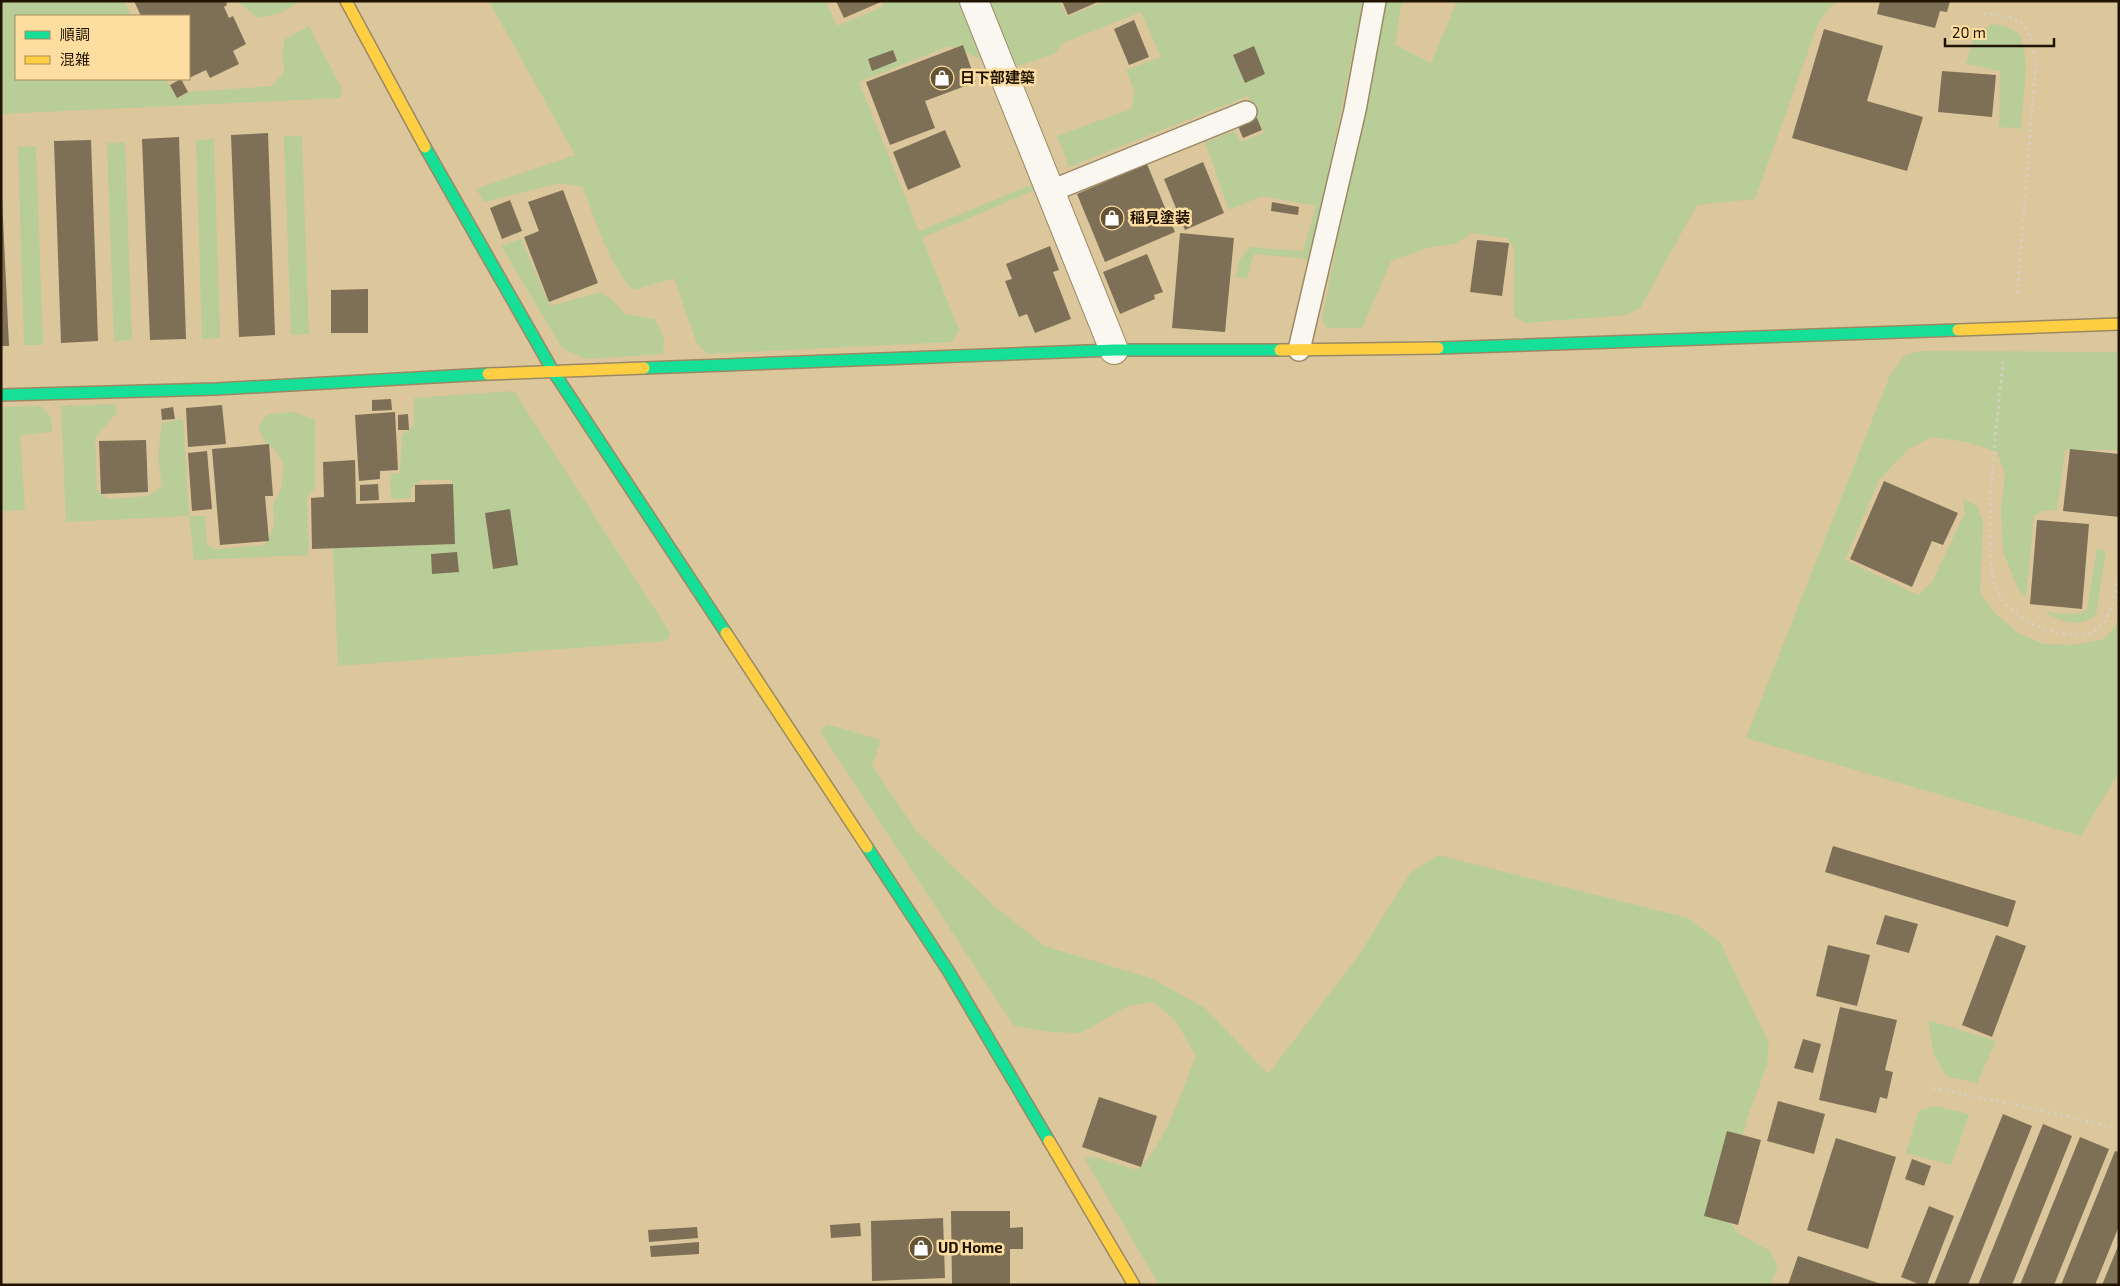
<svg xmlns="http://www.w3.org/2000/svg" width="2120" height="1286" viewBox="0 0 2120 1286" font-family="'Exo 2','Noto Sans JP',sans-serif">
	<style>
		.green { fill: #b9cd99 }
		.building { fill: #7d7057 }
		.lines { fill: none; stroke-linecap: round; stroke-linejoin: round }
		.lane-casing { stroke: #9a8964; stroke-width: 24 }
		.street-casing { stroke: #9a8964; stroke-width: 30 }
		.fast-casing { stroke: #9a8964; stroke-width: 14 }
		.slow-casing { stroke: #9a8964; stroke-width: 14 }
		.path { stroke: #d6cfc1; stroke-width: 3; stroke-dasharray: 2.5 4; stroke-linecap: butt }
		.lane { stroke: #faf6f0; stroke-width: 21 }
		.street { stroke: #faf6f0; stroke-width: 28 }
		.fast { stroke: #16e098; stroke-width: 11 }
		.slow { stroke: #ffcf43; stroke-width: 11 }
		.labels { text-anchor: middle; stroke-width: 5; stroke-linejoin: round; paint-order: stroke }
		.poi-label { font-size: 15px; font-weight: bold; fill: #201400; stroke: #fedda0; text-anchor: start }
	</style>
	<rect width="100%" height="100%" fill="#dcc69b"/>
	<!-- green -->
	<g class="green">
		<path d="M1 1H124L132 16H16V79H166L177 98 188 92 272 86 285 71 282 55 285 39 309 26 342 89 340 98 1 114Z"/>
		<path d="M237 1H297L298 2 281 13 258 18Z"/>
		<path d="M489 1H826L837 26 882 7 884 1H1059L1067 17 1106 1H1363L1311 259 1254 254 1247 278 1236 277 1239 261 1249 247 1303 251 1316 206 1262 196 1229 210 1205 142 1234 131 1241 142 1264 133 1248 96 1069 167 1057 136 1131 109 1135 93 1126 70 1161 57 1141 12 1063 43 1054 54 1015 67 988 62 949 46 859 82 919 231 1038 182 1040 188 922 238 959 330 952 342 708 354 697 344 674 278 634 290C612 272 593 216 583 187L561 183 484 202 476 189 575 155Z"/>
		<path d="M1385 1H1402L1395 45 1431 63 1457 1H1836L1819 21 1755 199 1697 205 1640 308 1626 315 1525 323 1514 316V248L1507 238 1471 233 1456 244 1430 247 1391 261 1362 328H1327L1322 319Z"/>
		<path d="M1993 24C2004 26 2017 28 2022 40 2030 63 2022 105 2021 129L1999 127 2000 71 1966 64 1975 33Z"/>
		<path d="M284 136H302L309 334 291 335Z"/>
		<path d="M214 139 220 338 202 339 196 140Z"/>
		<path d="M125 142 132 340 114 341 107 143Z"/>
		<path d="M36 146 43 345H24L18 147Z"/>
		<path d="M521 239 550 306 601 292 613 301 625 314 655 319 664 338 663 354 586 359 562 348 501 246Z"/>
		<path d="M1918 351 2119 352V450H2065L2057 510 2043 511 2034 516 2026 597 2019 591 2003 552 2001 510 2005 474 1997 452 1966 442 1932 437 1907 450 1879 480 1845 560 1918 595 1932 582 1965 513 1963 499 1977 506 1983 522 1980 593 1995 613 2018 633 2044 644 2073 645 2104 639 2119 621V772L2081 836 1746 738 1890 375 1904 356Z"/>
		<path d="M514 391 670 633 667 641 338 666 333 548 455 544 452 480H422L410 489 411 498 391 499 390 474 400 473 402 435 414 425V398Z"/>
		<path d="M116 404 117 413 95 437 97 491 108 499 148 496 162 486 158 457 162 423 183 419 189 516H205L207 545 216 549 265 545 274 527 273 504 281 490 284 466 277 452 263 439 258 426 268 414 294 412 315 420V488L307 497 309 555 194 560 189 516 66 522 61 406Z"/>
		<path d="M41 406 51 417 52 432 20 435 25 510 1 511V407Z"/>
		<path d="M2097 548 2106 551 2096 615C2077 629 2063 621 2043 612L2075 614 2087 610Z"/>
		<path d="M827 724 881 740 872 766 918 833 994 906 1045 946 1153 979 1205 1008 1268 1074 1357 958 1410 873 1438 855 1688 918 1720 942 1769 1043 1767 1065 1747 1119 1722 1211 1738 1233 1770 1251 1778 1266 1771 1285H1159L1085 1159 1091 1156 1137 1170C1166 1144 1181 1092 1196 1056L1175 1020 1153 1002 1128 1006 1081 1033 1049 1032 1014 1026 820 731Z"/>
		<path d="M1928 1020 1996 1041 1977 1083 1946 1076 1934 1055Z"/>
		<path d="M1936 1106 1969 1114 1951 1165 1906 1153 1919 1110Z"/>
	</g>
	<!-- building -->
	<g class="building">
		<path d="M134 1H226L227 5 224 7 229 18 233 16 246 44 233 51 239 64 210 78 206 70 189 78V16H141Z"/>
		<path d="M836 1H883L844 18Z"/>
		<path d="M1062 1H1100L1068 15Z"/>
		<path d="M1880 1H1950L1947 12 1940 11 1935 28 1877 14Z"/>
		<path d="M1134 20 1149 57 1129 65 1114 29Z"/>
		<path d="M1824 29 1883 46 1867 101 1923 117 1907 171 1792 138Z"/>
		<path d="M963 45 976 82 925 101 935 128 890 145 866 82Z"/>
		<path d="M1254 46 1265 74 1245 83 1233 55Z"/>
		<path d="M893 50 897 61 872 71 868 59Z"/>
		<path d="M1942 71 1996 75 1992 117 1938 112Z"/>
		<path d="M181 79 188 92 177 98 170 85Z"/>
		<path d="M1257 118 1262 130 1243 138 1238 126Z"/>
		<path d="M945 130 961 167 908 190 893 152Z"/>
		<path d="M268 133 275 335 239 337 231 135Z"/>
		<path d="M179 137 186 339 150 340 142 139Z"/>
		<path d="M91 140 98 341 61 343 54 141Z"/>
		<path d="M1203 162 1224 213 1185 230 1164 179Z"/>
		<path d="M1147 164 1175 232 1105 262 1077 194Z"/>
		<path d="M1 177 9 346H1Z"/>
		<path d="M563 190 598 283 549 302 524 237 539 231 528 202Z"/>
		<path d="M510 200 522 231 502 239 490 208Z"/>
		<path d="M1272 202 1299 207 1298 215 1271 211Z"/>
		<path d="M1180 233 1234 238 1225 332 1172 328Z"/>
		<path d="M1477 240 1509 243 1502 296 1470 292Z"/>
		<path d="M1050 246 1059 270 1053 272 1071 319 1035 333 1027 314 1019 317 1005 281 1012 279 1006 264Z"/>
		<path d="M1147 254 1163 292 1154 295 1155 299 1120 314 1103 272Z"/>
		<path d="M368 289V333H331V290Z"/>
		<path d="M391 399 392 410 372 411V400Z"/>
		<path d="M222 405 226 444 188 447 186 408Z"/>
		<path d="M173 407 175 419 162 420 161 409Z"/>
		<path d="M395 412 398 470 380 471V479L359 481 355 415Z"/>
		<path d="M408 414 409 430H398V415Z"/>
		<path d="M146 440 148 492 101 494 99 441Z"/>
		<path d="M269 444 273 496H265L269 541 220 545 212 449Z"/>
		<path d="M2070 449 2119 454V517L2063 511Z"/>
		<path d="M207 451 212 509 192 511 188 453Z"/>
		<path d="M355 460 356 504 415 502V485L453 484 455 544 312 549 311 498 324 497 323 462Z"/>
		<path d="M1884 481 1958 513 1943 545 1932 541 1912 587 1850 559Z"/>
		<path d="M378 484 379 500 360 501V485Z"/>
		<path d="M510 509 518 565 493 569 485 513Z"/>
		<path d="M2037 520 2089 524 2082 609 2030 604Z"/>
		<path d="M457 552 459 572 432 574 431 554Z"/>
		<path d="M1833 846 2016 901 2008 927 1825 872Z"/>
		<path d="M1885 915 1918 924 1909 953 1876 944Z"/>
		<path d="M1996 935 2026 946 1992 1037 1962 1025Z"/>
		<path d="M1828 945 1870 955 1857 1006 1816 996Z"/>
		<path d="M1840 1007 1897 1020 1885 1070 1893 1072 1887 1099 1880 1097 1876 1113 1819 1100Z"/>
		<path d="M1803 1039 1821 1044 1813 1073 1794 1068Z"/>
		<path d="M1099 1097 1157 1116 1141 1167 1082 1147Z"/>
		<path d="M1778 1101 1825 1114 1814 1154 1767 1141Z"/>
		<path d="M2003 1114 2032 1126 1968 1285H1934Z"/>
		<path d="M2043 1124 2072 1136 2012 1285H1978Z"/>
		<path d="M1727 1131 1761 1140 1738 1225 1704 1216Z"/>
		<path d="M2080 1137 2109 1149 2054 1285H2020Z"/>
		<path d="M1836 1138 1896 1157 1868 1249 1807 1230Z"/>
		<path d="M2115 1151 2119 1152V1226L2095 1285H2061Z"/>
		<path d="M1912 1159 1931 1166 1924 1186 1905 1179Z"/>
		<path d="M1929 1206 1954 1216 1927 1285H1921L1901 1277Z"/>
		<path d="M951 1211H1010V1228L1023 1227V1249H1010V1285H952Z"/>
		<path d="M943 1218 945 1278 872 1281 871 1221Z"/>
		<path d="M860 1223 861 1236 831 1238 830 1225Z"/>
		<path d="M697 1227 698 1238 649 1242 648 1230Z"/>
		<path d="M699 1242V1254L651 1257 650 1246Z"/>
		<path d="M2119 1244V1285H2102Z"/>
		<path d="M1798 1256 1881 1284V1285H1788Z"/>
	</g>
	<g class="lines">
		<!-- lane casing -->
		<g class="lane-casing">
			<g id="lane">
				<path d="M1051 191 1246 112"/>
				<path d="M1299 350 1355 110 1375 1"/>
			</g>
		</g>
		<!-- street casing -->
		<g class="street-casing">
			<path id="street" d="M974 1 1114 350"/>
		</g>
		<!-- fast casing -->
		<g class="fast-casing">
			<g id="fast">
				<path d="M425 147 553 371 726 633"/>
				<path d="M1438 348 1958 330"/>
				<path d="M644 368 1114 350H1280"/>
				<path d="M1 395 216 389 488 374"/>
				<path d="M867 847 949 972 1049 1141"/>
			</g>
		</g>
		<!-- slow casing -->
		<g class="slow-casing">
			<g id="slow">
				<path d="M346 1 425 147"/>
				<path d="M1958 330 2119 324"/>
				<path d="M1280 350 1438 348"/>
				<path d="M488 374 644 368"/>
				<path d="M726 633 867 847"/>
				<path d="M1049 1141 1134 1285"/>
			</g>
		</g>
		<!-- path -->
		<g class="path">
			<path d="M1983 13C2023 18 2028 20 2036 61L2017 297"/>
			<path d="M2003 361C1999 406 1979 558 1998 592 2012 619 2046 633 2074 635 2109 638 2112 603 2119 576"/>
			<path d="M1933 1088 2045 1111 2119 1129"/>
		</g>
		<!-- lane -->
		<use href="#lane" class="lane"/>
		<!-- street -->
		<use href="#street" class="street"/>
		<!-- fast -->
		<use href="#fast" class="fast"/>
		<!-- slow -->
		<use href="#slow" class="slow"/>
	</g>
	<!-- icons -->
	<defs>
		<g id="shop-disc" transform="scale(1.25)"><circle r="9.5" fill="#625236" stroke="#fedda0"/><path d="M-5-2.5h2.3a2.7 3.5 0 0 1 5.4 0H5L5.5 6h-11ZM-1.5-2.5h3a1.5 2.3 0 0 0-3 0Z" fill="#fff"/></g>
	</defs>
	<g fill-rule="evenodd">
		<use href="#shop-disc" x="942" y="78"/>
		<use href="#shop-disc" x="1112" y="218"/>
		<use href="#shop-disc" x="921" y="1248"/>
	</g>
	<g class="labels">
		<!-- poi labels -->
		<g class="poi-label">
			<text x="960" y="83">日下部建築</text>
			<text x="1130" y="223">稲見塗装</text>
			<text x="938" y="1253">UD Home</text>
		</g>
	</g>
	<!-- border -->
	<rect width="2120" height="1286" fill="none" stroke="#201400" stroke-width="5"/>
	<!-- legend -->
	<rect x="15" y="15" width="175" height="65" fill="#fedda0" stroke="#a58d60"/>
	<rect x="25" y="31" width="25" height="8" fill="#16e098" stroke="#a58d60"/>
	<text x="60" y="40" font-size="15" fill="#201400">順調</text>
	<rect x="25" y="56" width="25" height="8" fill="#ffcf43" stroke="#a58d60"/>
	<text x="60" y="65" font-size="15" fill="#201400">混雑</text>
	<!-- scale -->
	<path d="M1945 38v8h109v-8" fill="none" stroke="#201400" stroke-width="2.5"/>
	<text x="1952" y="38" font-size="15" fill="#201400" stroke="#fedda0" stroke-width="4" paint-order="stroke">20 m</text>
</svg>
